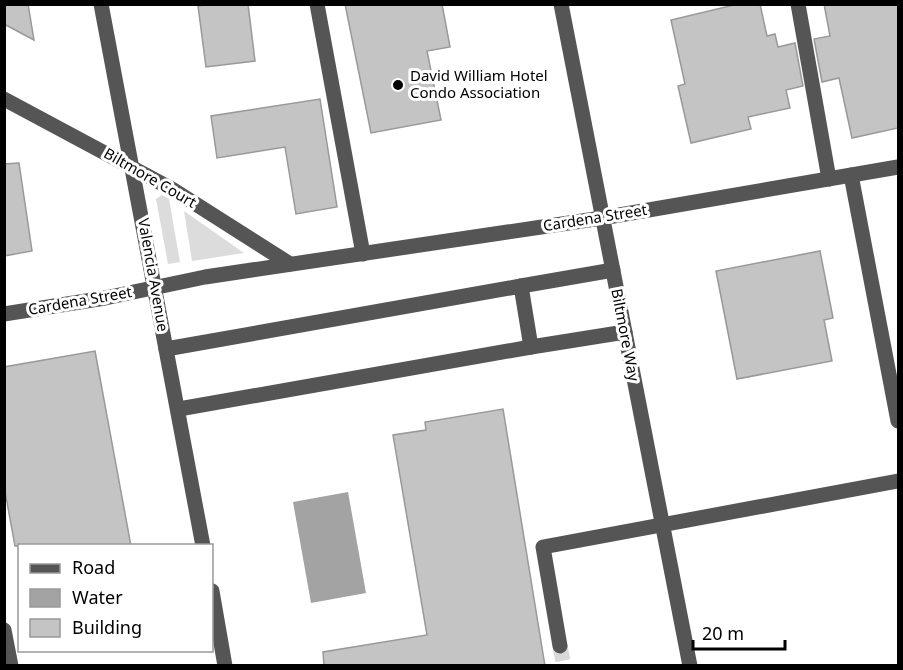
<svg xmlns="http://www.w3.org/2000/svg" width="903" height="670" viewBox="0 0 903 670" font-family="'Noto Sans',sans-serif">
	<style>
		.green { fill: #dcdcdc }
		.water { fill: #a3a3a3 }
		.building { fill: #c4c4c4; stroke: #999; stroke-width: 1.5 }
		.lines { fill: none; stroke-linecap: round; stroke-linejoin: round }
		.minor-tunnel { stroke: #d9d9d9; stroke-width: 15; stroke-dasharray: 15 8; stroke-linecap: butt }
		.minor { stroke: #555; stroke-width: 15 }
		.poi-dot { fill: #000; stroke: #fff; stroke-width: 2 }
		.labels { text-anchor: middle; stroke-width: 6; stroke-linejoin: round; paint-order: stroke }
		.poi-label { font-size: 15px; fill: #000; stroke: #fff; text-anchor: start }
		.street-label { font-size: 15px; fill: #000; stroke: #fff }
	</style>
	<rect width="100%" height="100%" fill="#fff"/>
	<!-- green -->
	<g class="green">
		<path d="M162 195 169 199 180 262 168 264 156 199Z"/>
		<path d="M184 211 244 253 192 261Z"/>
	</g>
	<!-- water -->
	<path class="water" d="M348 492 366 593 311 603 293 502Z"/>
	<!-- building -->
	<g class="building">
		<path d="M4 4H28L34 40 4 24Z"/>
		<path d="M211 4H248L255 61 206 67 198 6Z"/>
		<path d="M345 4H442L450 47 427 51 441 120 371 133Z"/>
		<path d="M738 4H760L767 36 775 34 778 47 795 43 803 86 786 90 790 108 748 117 751 129 691 143 678 86 685 84 671 20Z"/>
		<path d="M824 4H898V128L852 138 839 78 822 82 814 39 830 36Z"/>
		<path d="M320 99 337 207 296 214 285 147 217 158 211 116Z"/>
		<path d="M19 163 32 251 4 256V164Z"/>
		<path d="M820 251 833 318 824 320 832 361 737 379 716 271Z"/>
		<path d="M95 351 131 546H15L4 486V367Z"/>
		<path d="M503 409 545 666H324L323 652 427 635 393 435 426 430 425 422Z"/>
	</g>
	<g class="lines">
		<!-- minor-tunnel -->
		<path class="minor-tunnel" d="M560 646 564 666"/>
		<!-- minor -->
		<g class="minor">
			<path d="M101 4 203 546"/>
			<path d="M317 4 363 254"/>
			<path d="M561 4 690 666"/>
			<path d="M798 4 829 179"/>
			<path d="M4 99 172 189 290 264"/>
			<path d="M851 175 898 421"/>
			<path d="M521 286 613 270"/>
			<path d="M4 314 105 298 205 277 602 218 898 167"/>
			<path d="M166 349 521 286 531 347 625 332"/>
			<path d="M179 409 531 347"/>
			<path d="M212 591 225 666"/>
			<path d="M4 630 11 666"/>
			<path d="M560 646 543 547 898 481"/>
		</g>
	</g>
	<!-- markers -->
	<circle class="poi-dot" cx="398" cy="85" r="6"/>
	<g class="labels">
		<!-- poi labels -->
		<g class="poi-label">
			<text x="410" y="81">David William Hotel<tspan x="410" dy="17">Condo Association</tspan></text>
		</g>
		<!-- street labels -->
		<g class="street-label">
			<text transform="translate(150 178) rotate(30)" y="5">Biltmore Court</text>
			<text transform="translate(595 218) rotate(-9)" y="5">Cardena Street</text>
			<text transform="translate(153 275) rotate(80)" y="5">Valencia Avenue</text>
			<text transform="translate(80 301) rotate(-10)" y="5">Cardena Street</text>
			<text transform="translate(625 335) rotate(79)" y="5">Biltmore Way</text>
		</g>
	</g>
	<!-- border -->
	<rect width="903" height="670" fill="none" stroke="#000000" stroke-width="12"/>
	<!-- legend -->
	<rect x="18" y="544" width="195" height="108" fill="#ffffff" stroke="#999999" stroke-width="1.5"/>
	<rect x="30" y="564" width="30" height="9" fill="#555555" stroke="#999999" stroke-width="1.5"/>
	<text x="72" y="574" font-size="18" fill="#000000">Road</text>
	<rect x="30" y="589" width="30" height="18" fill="#a3a3a3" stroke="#999999" stroke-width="1.5"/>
	<text x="72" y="604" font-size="18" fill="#000000">Water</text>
	<rect x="30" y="619" width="30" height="18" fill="#c4c4c4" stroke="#999999" stroke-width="1.5"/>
	<text x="72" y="634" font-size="18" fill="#000000">Building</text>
	<!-- scale -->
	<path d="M693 640v9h92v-9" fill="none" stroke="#000000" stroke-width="3"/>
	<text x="702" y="640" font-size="18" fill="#000000" stroke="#ffffff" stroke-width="4.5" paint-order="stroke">20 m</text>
</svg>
